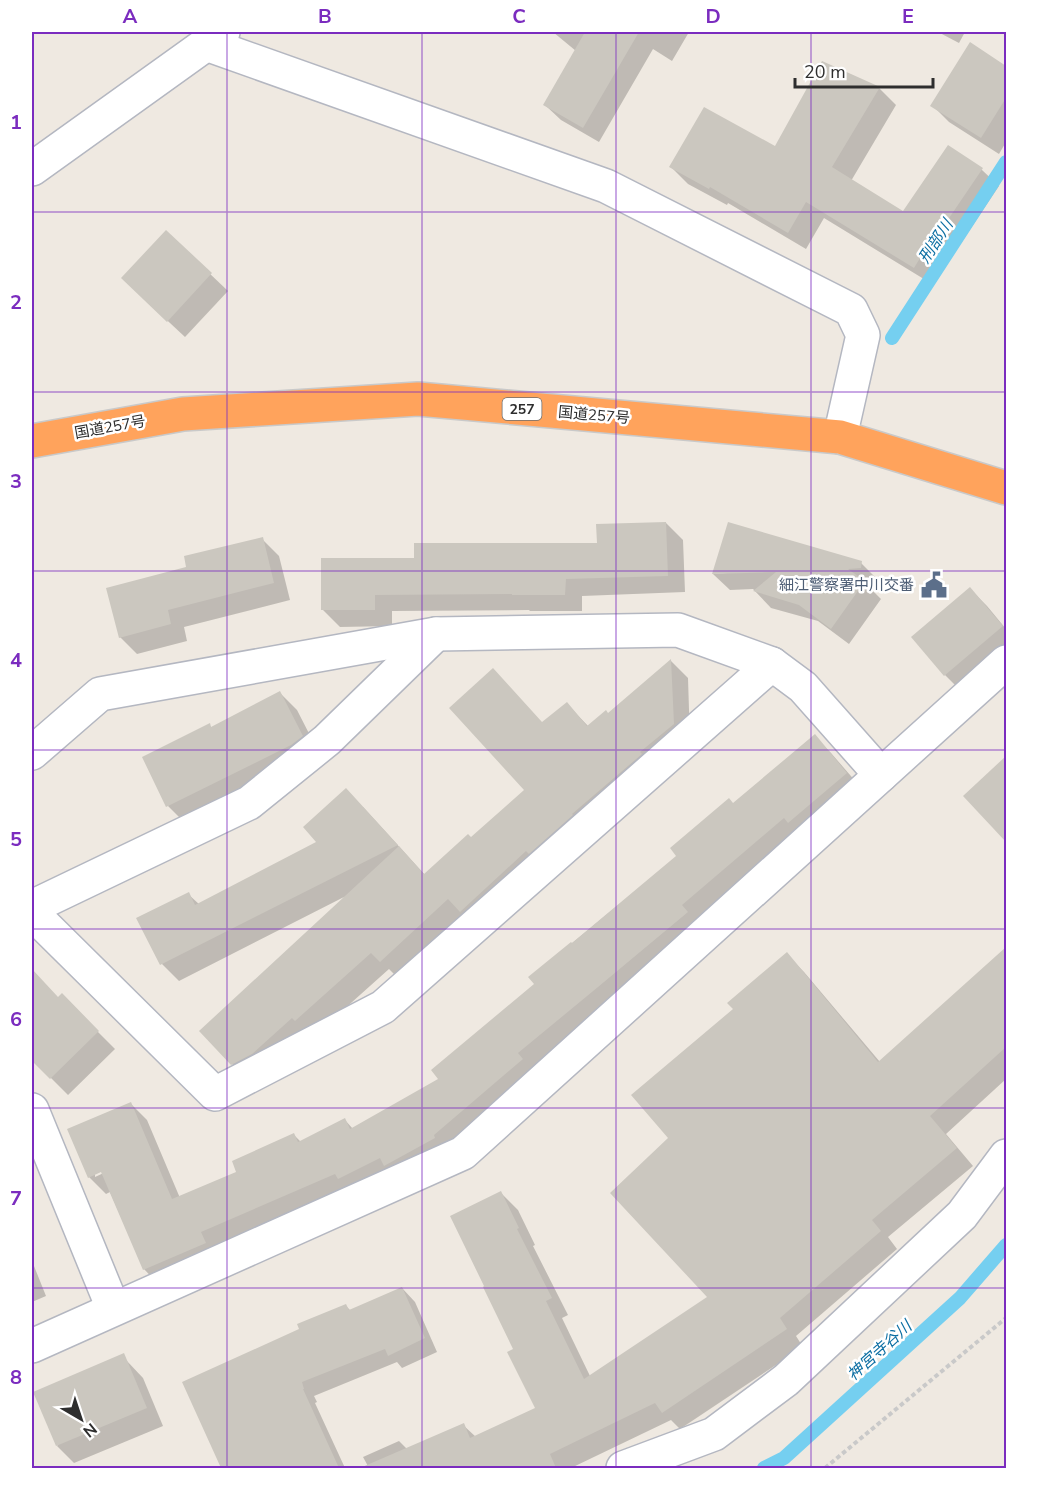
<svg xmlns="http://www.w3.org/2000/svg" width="1038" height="1500" viewBox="0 0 1038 1500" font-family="'Nunito Sans','Noto Sans JP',sans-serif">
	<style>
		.shadow { fill: #0003; fill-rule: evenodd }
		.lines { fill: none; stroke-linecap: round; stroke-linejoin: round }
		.stream { stroke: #75cff0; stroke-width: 14 }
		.building { fill: #cbc7bf }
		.street-casing { stroke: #b4b7c1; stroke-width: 36 }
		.secondary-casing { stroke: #b4b7c1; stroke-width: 36 }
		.highway-casing { stroke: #c9c9c9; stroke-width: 36 }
		.path { stroke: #c9c9c9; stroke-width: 4; stroke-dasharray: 4.5 3; stroke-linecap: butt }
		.street { stroke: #fff; stroke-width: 33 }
		.secondary { stroke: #fff; stroke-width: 33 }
		.highway { stroke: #ffa35c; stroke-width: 33 }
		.grid { fill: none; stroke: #7b2cbf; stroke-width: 1.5; stroke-opacity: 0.55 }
		.labels { text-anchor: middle; stroke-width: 5; stroke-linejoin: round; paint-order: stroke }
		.shield { fill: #fff; stroke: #6d6d6d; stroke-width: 1.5 }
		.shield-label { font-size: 14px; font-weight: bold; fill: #2e2e2e }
		.street-label { font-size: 15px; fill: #2e2e2e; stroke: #fff }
		.service-label { font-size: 15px; fill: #4e5e75; stroke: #fff; text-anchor: end }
		.water-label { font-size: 16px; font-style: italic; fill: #0d6fa3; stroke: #fff }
		.neatline { fill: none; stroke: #7b2cbf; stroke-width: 2 }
		.grid-label { font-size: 20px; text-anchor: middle; font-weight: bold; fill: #7b2cbf }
	</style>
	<rect width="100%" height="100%" fill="#efe9e1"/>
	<!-- shadow -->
	<g class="shadow">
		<path d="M553 32H689L672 61 653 49 599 142 561 120 545 105 576 51Z"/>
		<path d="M938 32H965L959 43Z"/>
		<path d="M970 45 1006 68V142L999 154 949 122 932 105Z"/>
		<path d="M879 88 896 105 851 181 904 213 948 147 982 170 999 186 961 243 957 241 932 284 824 218 806 249 728 203 727 205 688 184 671 167 776 148Z"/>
		<path d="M166 232 228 291 185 337 140 295Z"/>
		<path d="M666 523 683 540 685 592 582 596V611H530L529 610 392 611V626L340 627 323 610 416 560 598 544Z"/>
		<path d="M262 539 279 556 290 600 184 627 187 641 137 654 120 637 188 568Z"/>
		<path d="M861 563 878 580 877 585H867L881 599 849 644 818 621 771 608 753 589 730 590 713 574Z"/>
		<path d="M970 589 987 606 1006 629V654L962 692 945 675Z"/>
		<path d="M671 661 688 678 690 741 398 978 389 969 313 1037 249 1081 232 1064 344 897 179 981 162 964 188 894 200 905 319 843 363 807 425 875 471 839 526 790 543 724 567 704 589 727 608 715Z"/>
		<path d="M280 693 297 710 319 753 185 823 168 806 209 725 212 728Z"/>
		<path d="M814 736 831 753 863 790 449 1152 160 1286 144 1269 110 1192 106 1194 89 1177 131 1104 147 1120 180 1198 238 1172 294 1135 301 1142 345 1120 353 1129 440 1079 536 984 571 944 678 856 733 804ZM107 1168 108 1171 95 1177V1173Z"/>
		<path d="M1006 758V840L965 796Z"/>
		<path d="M1006 949V1079L946 1134 973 1166 888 1237 897 1249 796 1336 803 1347 680 1429 671 1420 571 1468H369L363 1457 399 1441 407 1449 463 1425 476 1437 537 1409 515 1350 501 1193 518 1210 535 1245 533 1246 568 1315 562 1318 590 1376 709 1297 670 1139 735 1009 787 955 804 972 880 1062Z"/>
		<path d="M32 970 58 999 62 996 115 1049 68 1095 32 1059Z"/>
		<path d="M32 1261 46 1296 32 1302Z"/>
		<path d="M402 1288 415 1302 437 1352 402 1368 397 1362 314 1396 317 1402 315 1403 345 1468H223L184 1382 301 1330 346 1306 351 1311Z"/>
		<path d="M126 1360 143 1378 163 1426 74 1463 57 1446Z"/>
	</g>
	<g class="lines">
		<!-- stream -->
		<g class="stream">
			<path d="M892 338 1006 162"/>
			<path d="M764 1468 784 1458 960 1298 1006 1245"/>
		</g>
	</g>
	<!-- building -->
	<g class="building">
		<path d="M585 32H639L583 128 543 105Z"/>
		<path d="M970 42 1006 66V98L981 138 930 106Z"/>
		<path d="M822 61 880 87 832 167 903 211 948 145 983 168 943 227 940 225 914 268 806 202 788 233 710 187 709 189 669 167 704 107 775 146Z"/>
		<path d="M166 230 212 273 167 322 121 278Z"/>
		<path d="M666 522 668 576 566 579 565 595H512V594L375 595V610H321V558H414V543H597L596 524Z"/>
		<path d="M728 522 862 561 861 568 848 569 865 581 831 629 799 605 753 591 776 572 712 574Z"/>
		<path d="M263 537 274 583 168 610 171 624 119 638 106 588 186 567 184 556Z"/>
		<path d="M970 587 1003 626 944 676 911 637Z"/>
		<path d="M671 659 674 724 640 752 642 754 572 814 573 815 529 854 526 851 460 912 448 899 380 962 371 953 295 1021 292 1018 252 1054 231 1065 199 1031 399 846 424 874 468 834 471 837 524 790 449 708 493 668 542 722 567 702 587 726 606 710 608 713Z"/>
		<path d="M280 691 303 736 291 745 265 758 166 807 142 757 210 723 211 727Z"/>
		<path d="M815 734 847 773 788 823 784 818 682 905 688 912 598 987 518 1053 523 1059 434 1135 435 1138 384 1166 380 1158 338 1179 335 1174 201 1232 206 1243 143 1270 101 1172 88 1178 67 1129 131 1102 172 1199 236 1172 232 1161 294 1133 298 1142 345 1118 350 1129 438 1079 431 1070 534 984 528 977 571 942 572 943 676 856 670 848 729 798 733 803Z"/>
		<path d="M1006 756V842L963 796Z"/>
		<path d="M346 788 398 845 160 965 136 918 189 892 195 905 316 842 303 827Z"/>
		<path d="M1006 947V1047L930 1116 957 1148 872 1220 881 1231 780 1318 787 1329 662 1413 655 1403 550 1454 556 1468H360L464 1423 470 1438 535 1408 507 1352 513 1349 483 1287 484 1286 450 1216 501 1191 519 1228 517 1229 552 1298 546 1301 584 1379 707 1297 610 1193 668 1138 631 1095 733 1009 727 1003 787 952 878 1062Z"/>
		<path d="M32 969 58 997 62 993 99 1031 50 1079 32 1061Z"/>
		<path d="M402 1287 425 1338 388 1356 385 1349 302 1382 304 1389H303L339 1468H221L182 1382 299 1329 297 1324 346 1304 349 1310Z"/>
		<path d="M124 1353 147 1408 56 1446 33 1392Z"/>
	</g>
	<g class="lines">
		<!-- street casing -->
		<g class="street-casing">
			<g id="street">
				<path d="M206 44 606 186 851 310 863 335 840 437"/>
				<path d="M32 169 223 32"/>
				<path d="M32 753 100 694 436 634 678 630 772 664 803 687 881 775"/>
				<path d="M32 907 249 803 327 740 436 634"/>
				<path d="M32 913 215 1094 383 1007 772 664"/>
				<path d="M32 1110 113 1308"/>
				<path d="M32 1346 463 1153 1006 662"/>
			</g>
		</g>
		<!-- secondary casing -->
		<g class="secondary-casing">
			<path id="secondary" d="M623 1468 714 1434 786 1380 962 1215 1006 1156"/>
		</g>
		<!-- highway casing -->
		<g class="highway-casing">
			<path id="highway" d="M32 441 183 414 418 399 840 437 1006 488"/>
		</g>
		<!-- path -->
		<path class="path" d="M825 1468 1006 1318"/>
		<!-- street -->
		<use href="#street" class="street"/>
		<!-- secondary -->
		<use href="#secondary" class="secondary"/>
		<!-- highway -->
		<use href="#highway" class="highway"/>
	</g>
	<!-- grid -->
	<path class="grid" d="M227 32V1468M422 32V1468M616 32V1468M811 32V1468M32 212H1006M32 392H1006M32 571H1006M32 750H1006M32 929H1006M32 1108H1006M32 1288H1006"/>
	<!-- icons -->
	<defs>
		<g id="civic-bare" transform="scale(2.07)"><path d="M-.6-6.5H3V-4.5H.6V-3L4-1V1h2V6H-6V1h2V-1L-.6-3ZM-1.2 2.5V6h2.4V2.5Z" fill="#5c6f8a" stroke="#fff" stroke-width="2.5" paint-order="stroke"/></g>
	</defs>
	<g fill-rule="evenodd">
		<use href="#civic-bare" x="934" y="585"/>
	</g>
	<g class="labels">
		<!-- shield labels -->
		<rect class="shield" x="502.5" y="398" width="39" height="22" rx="4.5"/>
		<g class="shield-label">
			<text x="522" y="414">257</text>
		</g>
		<!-- street labels -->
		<g class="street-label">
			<text transform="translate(594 415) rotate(5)" y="5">国道257号</text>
			<text transform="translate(110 427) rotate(-10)" y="5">国道257号</text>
		</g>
		<!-- service labels -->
		<g class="service-label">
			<text x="914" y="590">細江警察署中川交番</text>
		</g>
		<!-- water labels -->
		<g class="water-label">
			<text transform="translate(935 241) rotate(-57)" y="6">刑部川</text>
			<text transform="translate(879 1350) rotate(-42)" y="6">神宮寺谷川</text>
		</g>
	</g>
	<!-- border -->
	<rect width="1038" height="1500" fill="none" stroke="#ffffff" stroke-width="66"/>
	<!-- north arrow -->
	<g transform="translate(81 1419) rotate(141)" stroke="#ffffff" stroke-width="4.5" paint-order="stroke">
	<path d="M0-4.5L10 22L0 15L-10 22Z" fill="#2e2e2e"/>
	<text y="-9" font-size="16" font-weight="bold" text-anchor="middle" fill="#2e2e2e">N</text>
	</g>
	<!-- scale -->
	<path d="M795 78v9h138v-9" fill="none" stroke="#2e2e2e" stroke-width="3"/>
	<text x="804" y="78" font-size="18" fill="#2e2e2e" stroke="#ffffff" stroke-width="4.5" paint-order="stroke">20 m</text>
	<rect x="33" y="33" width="972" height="1434" class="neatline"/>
	<g class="grid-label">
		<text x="130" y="23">A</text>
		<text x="325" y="23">B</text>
		<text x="519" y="23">C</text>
		<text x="713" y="23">D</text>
		<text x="908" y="23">E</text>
		<text x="16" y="129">1</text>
		<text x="16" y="309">2</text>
		<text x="16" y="488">3</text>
		<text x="16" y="667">4</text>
		<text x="16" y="846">5</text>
		<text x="16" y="1026">6</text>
		<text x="16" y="1205">7</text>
		<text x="16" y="1384">8</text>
	</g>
</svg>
